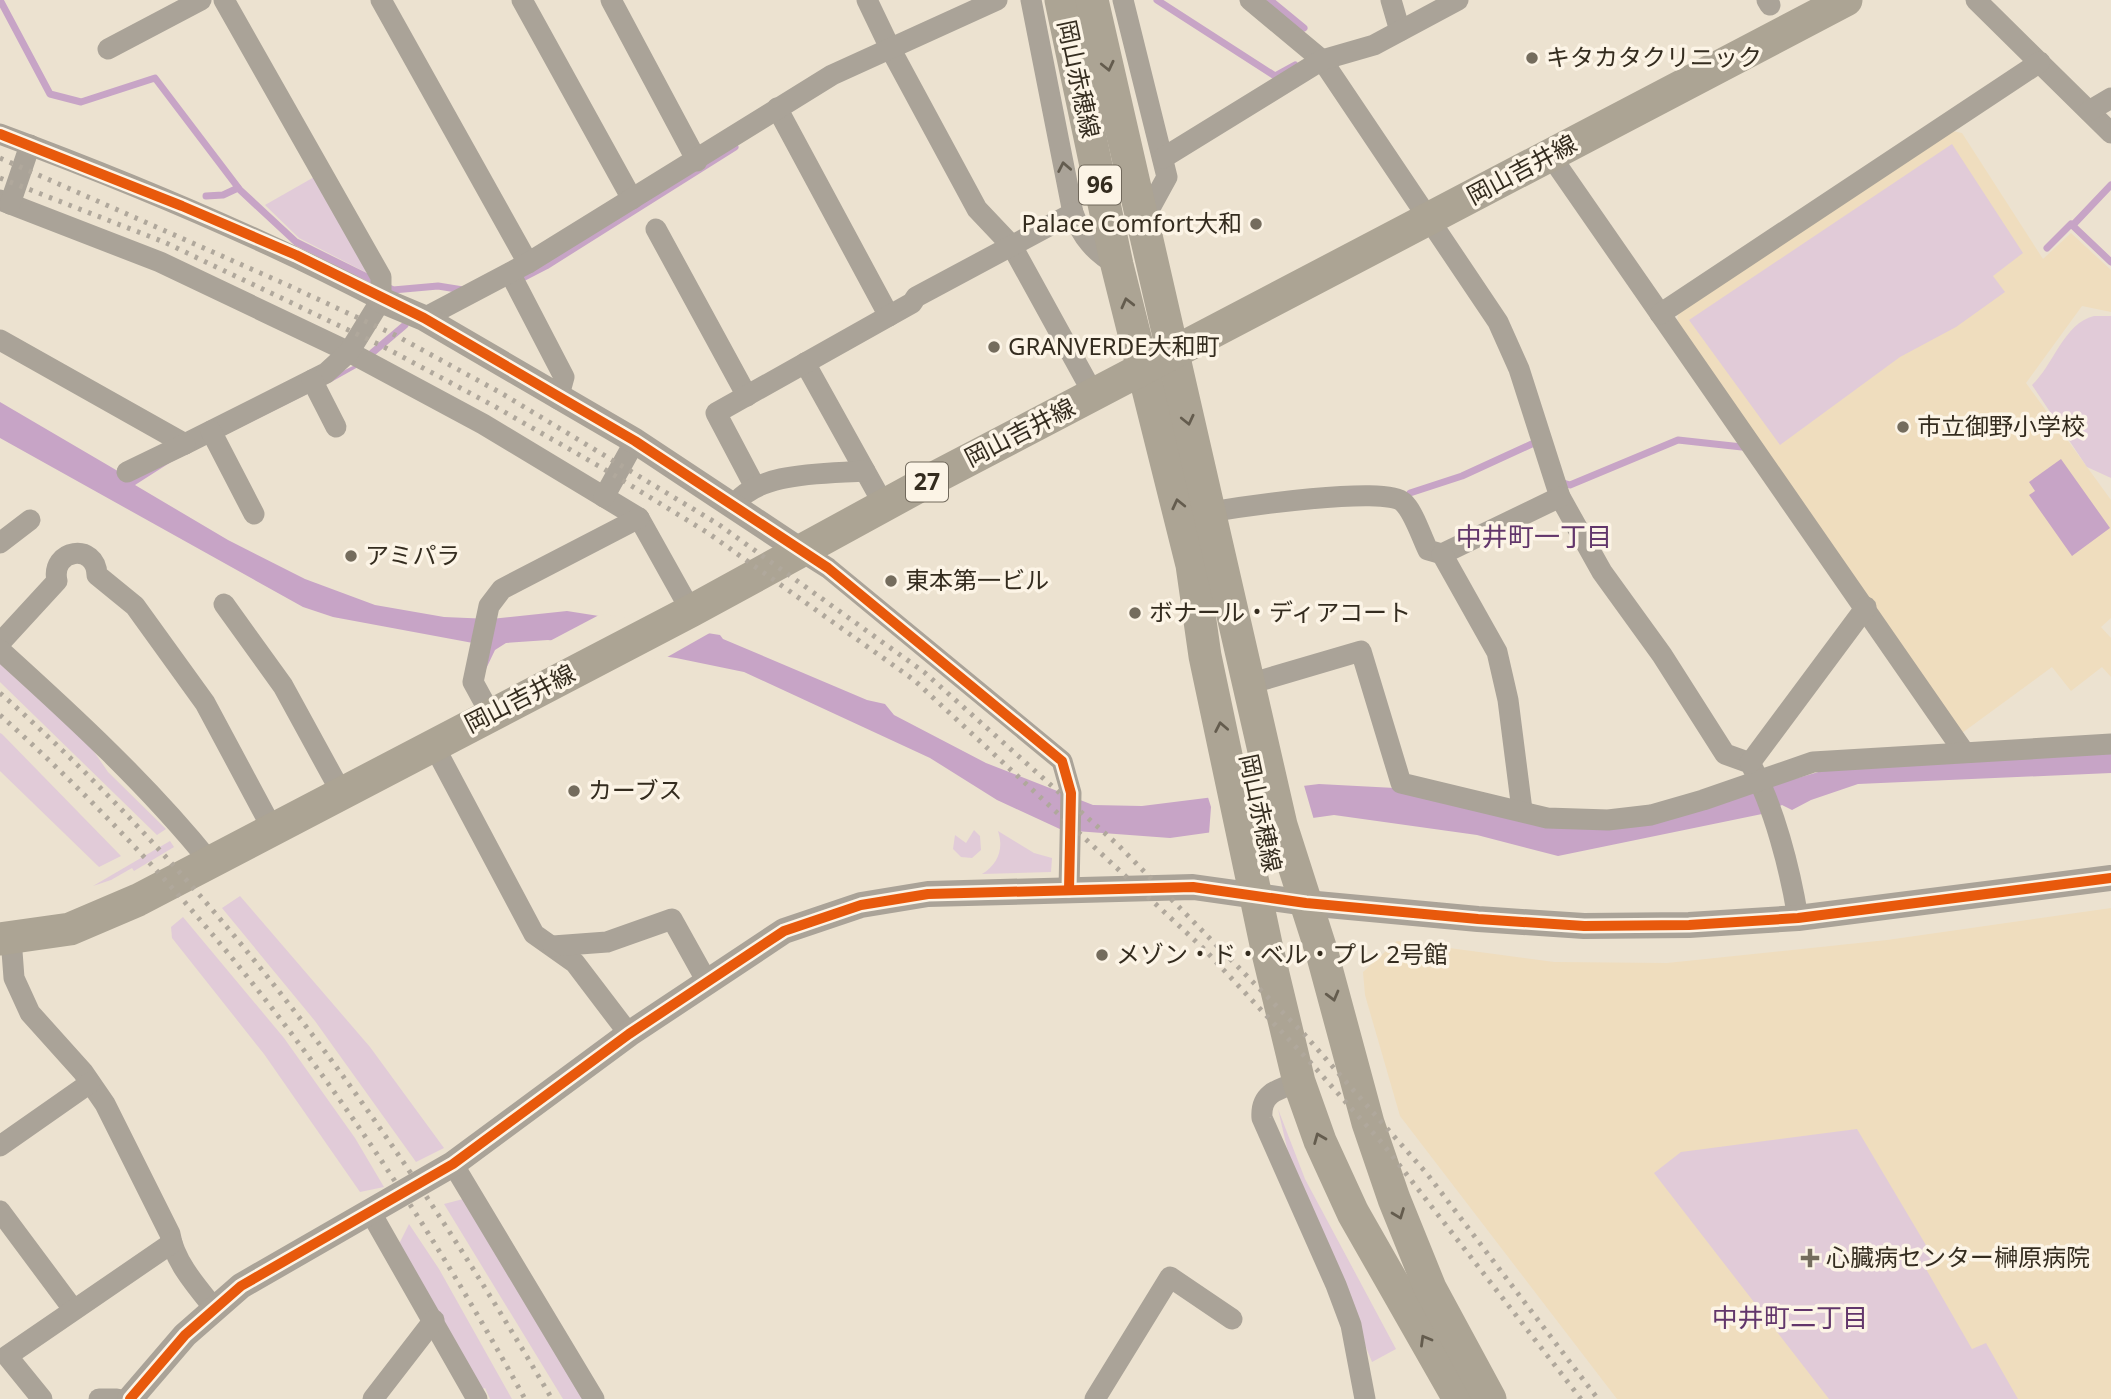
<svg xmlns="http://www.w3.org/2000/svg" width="2111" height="1399" viewBox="0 0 2111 1399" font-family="'Noto Sans','Noto Sans JP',sans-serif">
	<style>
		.built { fill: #efddbe }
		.green { fill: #e1cbd8 }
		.water { fill: #c7a4c6 }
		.pier { fill: #ece2d0 }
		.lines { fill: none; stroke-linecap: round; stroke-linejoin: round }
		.stream { stroke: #c7a4c6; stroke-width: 7 }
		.minor { stroke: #aaa398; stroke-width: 21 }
		.tertiary { stroke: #aaa398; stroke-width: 26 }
		.primary { stroke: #aca494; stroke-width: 33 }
		.rail { stroke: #b0a89c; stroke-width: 5; stroke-dasharray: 3.5 7; stroke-linecap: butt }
		.cycleway-casing { stroke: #fcf4e6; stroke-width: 15 }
		.cycleway { stroke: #e8590c; stroke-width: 10 }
		.oneway { stroke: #645c4e }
		.oneway2 { stroke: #635c4f }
		.poi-dot { fill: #746c5d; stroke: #fcf4e6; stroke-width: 2.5 }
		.labels { text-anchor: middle; stroke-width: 7; stroke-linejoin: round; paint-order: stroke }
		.shield { fill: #fcf4e6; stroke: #70685b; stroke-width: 2 }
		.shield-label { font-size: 23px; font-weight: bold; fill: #342c1f }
		.poi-label { font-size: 24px; fill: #342c1f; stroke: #fcf4e6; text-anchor: start }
		.street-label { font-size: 24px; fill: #342c1f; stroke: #fcf4e6 }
		.neighbourhood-label { font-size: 26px; fill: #62366b; stroke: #fcf4e6 }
	</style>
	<rect width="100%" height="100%" fill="#ece2d0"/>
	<!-- built -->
	<g class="built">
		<path d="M1948 130 1962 133 2043 259 2071 233 2111 270V312L2082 306 2026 383 2111 500V618L2101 627 2111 638V677L2102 667 2071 691 2052 667 1962 733 1677 326 1678 311Z"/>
		<path d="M2111 908V1399H1617L1400 1116 1365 995 1363 972 1397 941 1554 962 1667 963 1887 940Z"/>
	</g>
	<!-- green -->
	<g class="green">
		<path d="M1952 144 2023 253 1993 276 2005 292 1956 327 1900 357 1780 445 1689 320Z"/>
		<path d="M316 176 367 273 299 238 265 205Z"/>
		<path d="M2094 316H2111V478L2087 467 2032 385C2053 366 2064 323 2094 316Z"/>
		<path d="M0 661 86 740 108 772 166 829 157 835 0 682Z"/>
		<path d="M0 733 2 734 121 856 99 867 0 771Z"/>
		<path d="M974 830 980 836 981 850 972 858 961 857 953 849 955 835 966 843Z"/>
		<path d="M998 831 1034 853 1052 858 1051 872 982 874C998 864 1004 849 998 831Z"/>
		<path d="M170 841 174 847 134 871 132 868 111 880 93 886Z"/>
		<path d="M240 896 370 1047 444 1148 416 1162 315 1021 222 908Z"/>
		<path d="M183 917 284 1038 355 1138 384 1187 360 1192 264 1054 172 938 171 927Z"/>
		<path d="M1278 1109 1305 1179 1396 1349 1372 1362 1290 1161Z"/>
		<path d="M1857 1129 1936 1262 1926 1269 1972 1349 1986 1343 2018 1399H1829L1654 1173 1681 1152Z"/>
		<path d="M467 1198 588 1399H563L444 1204Z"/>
		<path d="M409 1224 439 1269 512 1399H490L485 1388 480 1390 399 1244Z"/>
	</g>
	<!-- water -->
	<g class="water">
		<path d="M355 365 358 367 333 381 171 462 135 485 228 540 305 579 375 605 444 617 491 619 567 611 720 635 723 639 867 700 885 704 894 715 986 763 1093 805 1142 806 1319 784 1395 788 1485 808 1655 820 1832 768 2111 750V773L1858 784 1811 800 1792 810 1782 805 1762 814 1558 856 1477 835 1334 815 1170 838 1062 830 997 800 930 758 744 672 676 658 548 640 506 643 495 650 484 673 473 643 333 617 303 607 0 438V402L128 477Z"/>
		<path d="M2061 459 2110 528 2072 556 2029 495 2035 491 2029 482Z"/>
	</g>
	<!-- pier -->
	<g class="pier">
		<path d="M601 614 715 630 662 660 546 643Z"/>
		<path d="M1303 782 1314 820 1209 834 1211 807 1207 794Z"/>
	</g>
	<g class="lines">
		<!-- stream -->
		<g class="stream">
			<path d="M0 0 50 94 81 102 155 78 240 190 296 242 393 290 438 286 463 290"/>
			<path d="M1157 0 1275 76 1295 65"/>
			<path d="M1270 0 1304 28"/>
			<path d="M206 196 223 195 238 188"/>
			<path d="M2073 225 2111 185"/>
			<path d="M2047 248 2071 224 2111 262"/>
			<path d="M515 282 546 266 735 147"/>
			<path d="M372 353 405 325"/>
			<path d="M1560 482 1570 485 1678 440 1742 447"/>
			<path d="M1410 493 1462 476 1534 443"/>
		</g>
		<!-- minor -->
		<g class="minor">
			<path d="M381 0 528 263"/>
			<path d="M522 0 632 199"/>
			<path d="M611 0 697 161"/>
			<path d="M867 0 890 48 977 209 1012 246 1094 395"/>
			<path d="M1031 0 1073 213C1082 237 1094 252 1117 265"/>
			<path d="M1123 0 1167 177 1144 219"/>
			<path d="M1250 0 1322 60 1498 322 1519 369 1560 497 1602 572 1662 655 1725 754 1750 763C1774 806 1790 869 1798 918"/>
			<path d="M1391 0 1400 31"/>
			<path d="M1767 0 1770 5"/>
			<path d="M1976 0 2111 133"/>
			<path d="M108 49 201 0"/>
			<path d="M777 108 889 316"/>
			<path d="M2089 111 2111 98"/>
			<path d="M0 134C130 182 258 236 381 300"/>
			<path d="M1550 155 1964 752"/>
			<path d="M1163 158 1322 60 1374 45 1458 0"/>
			<path d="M0 200 160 262 349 352 483 424 639 518 691 611"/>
			<path d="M10 204 30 145"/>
			<path d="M656 229 747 396"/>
			<path d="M510 273 564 377 558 399"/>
			<path d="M1660 314 2040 62"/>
			<path d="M424 318 528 263 832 75 997 0"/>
			<path d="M0 340 185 444 326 373 349 352 381 300V277L224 0"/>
			<path d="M805 363 884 505"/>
			<path d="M312 380 336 427"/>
			<path d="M211 431 254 514"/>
			<path d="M127 472 185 444"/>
			<path d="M754 485 716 413 912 303 916 297 1073 213"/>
			<path d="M604 497 635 441"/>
			<path d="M733 507C755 471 826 474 865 471"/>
			<path d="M1210 512C1240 507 1385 485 1403 502 1414 512 1421 536 1428 550L1442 554 1560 497"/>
			<path d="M0 543 30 520"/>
			<path d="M801 551 828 568 1062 761 1071 793 1069 890"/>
			<path d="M1442 554 1497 652 1508 700 1522 810"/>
			<path d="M224 604 283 686 341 792"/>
			<path d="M0 643 57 581C50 549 96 542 97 575L135 606 205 703 272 828"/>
			<path d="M0 650C73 716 148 785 210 862"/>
			<path d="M1249 684 1361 651 1401 783 1547 818 1608 820 1651 815 1703 800 1813 762 2111 744"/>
			<path d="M491 715 473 682 489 606 502 589 639 518"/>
			<path d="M433 744 534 934 575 963 629 1034"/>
			<path d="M1750 763 1866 607"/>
			<path d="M11 938 14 978 30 1013 83 1072 105 1104 170 1234C174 1261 197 1287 214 1308"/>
			<path d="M553 946 607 942 672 919 706 980"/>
			<path d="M1299 1082C1278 1089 1260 1093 1262 1118L1336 1285 1351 1325 1365 1399"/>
			<path d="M0 1146 90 1083"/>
			<path d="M453 1164 594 1399"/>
			<path d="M0 1211 73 1309"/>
			<path d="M371 1213 477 1399"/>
			<path d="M42 1399 7 1356 172 1243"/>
			<path d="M99 1399H117"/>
			<path d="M373 1399 434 1320"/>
			<path d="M1095 1399 1170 1277 1232 1319"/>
		</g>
		<!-- tertiary -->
		<g class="tertiary">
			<path d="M381 300 424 318 635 441 801 551"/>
			<path d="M130 1399 185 1335 241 1286 453 1164 629 1034 784 931 861 905 928 894 1193 887 1306 903 1478 919 1584 926 1689 925 1798 918 2111 878"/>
		</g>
		<!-- primary -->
		<g class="primary">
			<path d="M1061 0 1117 265 1192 565 1205 656 1267 949 1299 1082 1320 1141 1353 1213 1459 1399"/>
			<path d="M1092 0 1281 825 1322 953 1368 1123 1394 1199 1430 1288 1490 1399"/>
			<path d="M0 939 70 929 138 900 691 611 936 477 1846 0"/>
		</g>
		<!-- rail -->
		<g class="rail">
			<path d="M0 158 283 283 395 335 501 393 718 524 924 672 1117 844 1304 1034 1428 1175 1598 1399"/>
			<path d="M0 178 164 242 384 347 494 406 604 469 708 533 914 680 1203 948 1310 1062 1383 1144 1581 1399"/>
			<path d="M0 693C226 892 401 1141 552 1399"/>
			<path d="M0 715C220 912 384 1142 525 1399"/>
		</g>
		<!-- cycleway casing -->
		<g class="cycleway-casing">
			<g id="cycleway">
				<path d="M0 134 182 206 296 255 424 318 635 441 828 568 1062 761 1071 793 1069 890"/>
				<path d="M130 1399 185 1335 241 1286 453 1164 629 1034 784 931 861 905 928 894 1193 887 1306 903 1478 919 1584 926 1689 925 1798 918 2111 878"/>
			</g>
		</g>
		<!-- cycleway -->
		<use href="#cycleway" class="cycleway"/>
	</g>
	<!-- one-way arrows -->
	<defs><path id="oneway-chevron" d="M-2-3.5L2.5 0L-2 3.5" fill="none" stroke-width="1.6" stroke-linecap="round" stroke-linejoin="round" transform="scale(1.75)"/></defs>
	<g class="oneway">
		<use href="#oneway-chevron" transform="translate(1108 66) rotate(77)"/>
		<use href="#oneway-chevron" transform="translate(1127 303) rotate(-104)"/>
		<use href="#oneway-chevron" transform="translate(1188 420) rotate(77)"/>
		<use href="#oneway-chevron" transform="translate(1178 504) rotate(-103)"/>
		<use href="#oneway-chevron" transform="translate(1221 727) rotate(-101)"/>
		<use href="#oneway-chevron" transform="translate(1333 996) rotate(75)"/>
		<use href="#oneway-chevron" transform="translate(1319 1138) rotate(-112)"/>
		<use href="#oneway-chevron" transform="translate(1399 1214) rotate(69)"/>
		<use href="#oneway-chevron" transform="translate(1425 1340) rotate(-120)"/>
	</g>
	<use class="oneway2" href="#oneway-chevron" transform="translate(1064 167) rotate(-101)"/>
	<!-- markers -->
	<g class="poi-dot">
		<circle cx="1532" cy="58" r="7"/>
		<circle cx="1256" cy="224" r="7"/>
		<circle cx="994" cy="347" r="7"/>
		<circle cx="1903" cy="427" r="7"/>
		<circle cx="351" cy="556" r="7"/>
		<circle cx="891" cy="581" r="7"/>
		<circle cx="1135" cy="613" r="7"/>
		<circle cx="574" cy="791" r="7"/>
		<circle cx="1102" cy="955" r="7"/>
		<path d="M1806.5 1247.5h7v7h7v7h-7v7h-7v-7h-7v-7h7z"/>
	</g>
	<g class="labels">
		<!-- shield labels -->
		<g class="shield">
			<rect x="1079" y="165.5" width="42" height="39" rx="5"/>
			<rect x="906" y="462.5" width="42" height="39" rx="5"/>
		</g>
		<g class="shield-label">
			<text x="1100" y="193">96</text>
			<text x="927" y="490">27</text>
		</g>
		<!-- poi labels -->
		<g class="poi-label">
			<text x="1546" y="66">キタカタクリニック</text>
			<text x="1242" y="232" text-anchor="end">Palace Comfort大和</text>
			<text x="1008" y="355">GRANVERDE大和町</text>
			<text x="1917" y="435">市立御野小学校</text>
			<text x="365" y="564">アミパラ</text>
			<text x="905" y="589">東本第一ビル</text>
			<text x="1149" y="621">ボナール・ディアコート</text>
			<text x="588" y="799">カーブス</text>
			<text x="1116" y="963">メゾン・ド・ベル・プレ 2号館</text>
			<text x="1826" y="1266">心臓病センター榊原病院</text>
		</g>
		<!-- street labels -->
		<g class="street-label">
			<text transform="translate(1078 79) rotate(78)" y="8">岡山赤穂線</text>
			<text transform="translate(1522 170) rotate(-28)" y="8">岡山吉井線</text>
			<text transform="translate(1020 433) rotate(-27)" y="8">岡山吉井線</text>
			<text transform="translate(520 699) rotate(-27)" y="8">岡山吉井線</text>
			<text transform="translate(1260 813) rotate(78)" y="8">岡山赤穂線</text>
		</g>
		<!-- neighbourhood labels -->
		<g class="neighbourhood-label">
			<text x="1534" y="546">中井町一丁目</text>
			<text x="1790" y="1327">中井町二丁目</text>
		</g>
	</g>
</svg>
